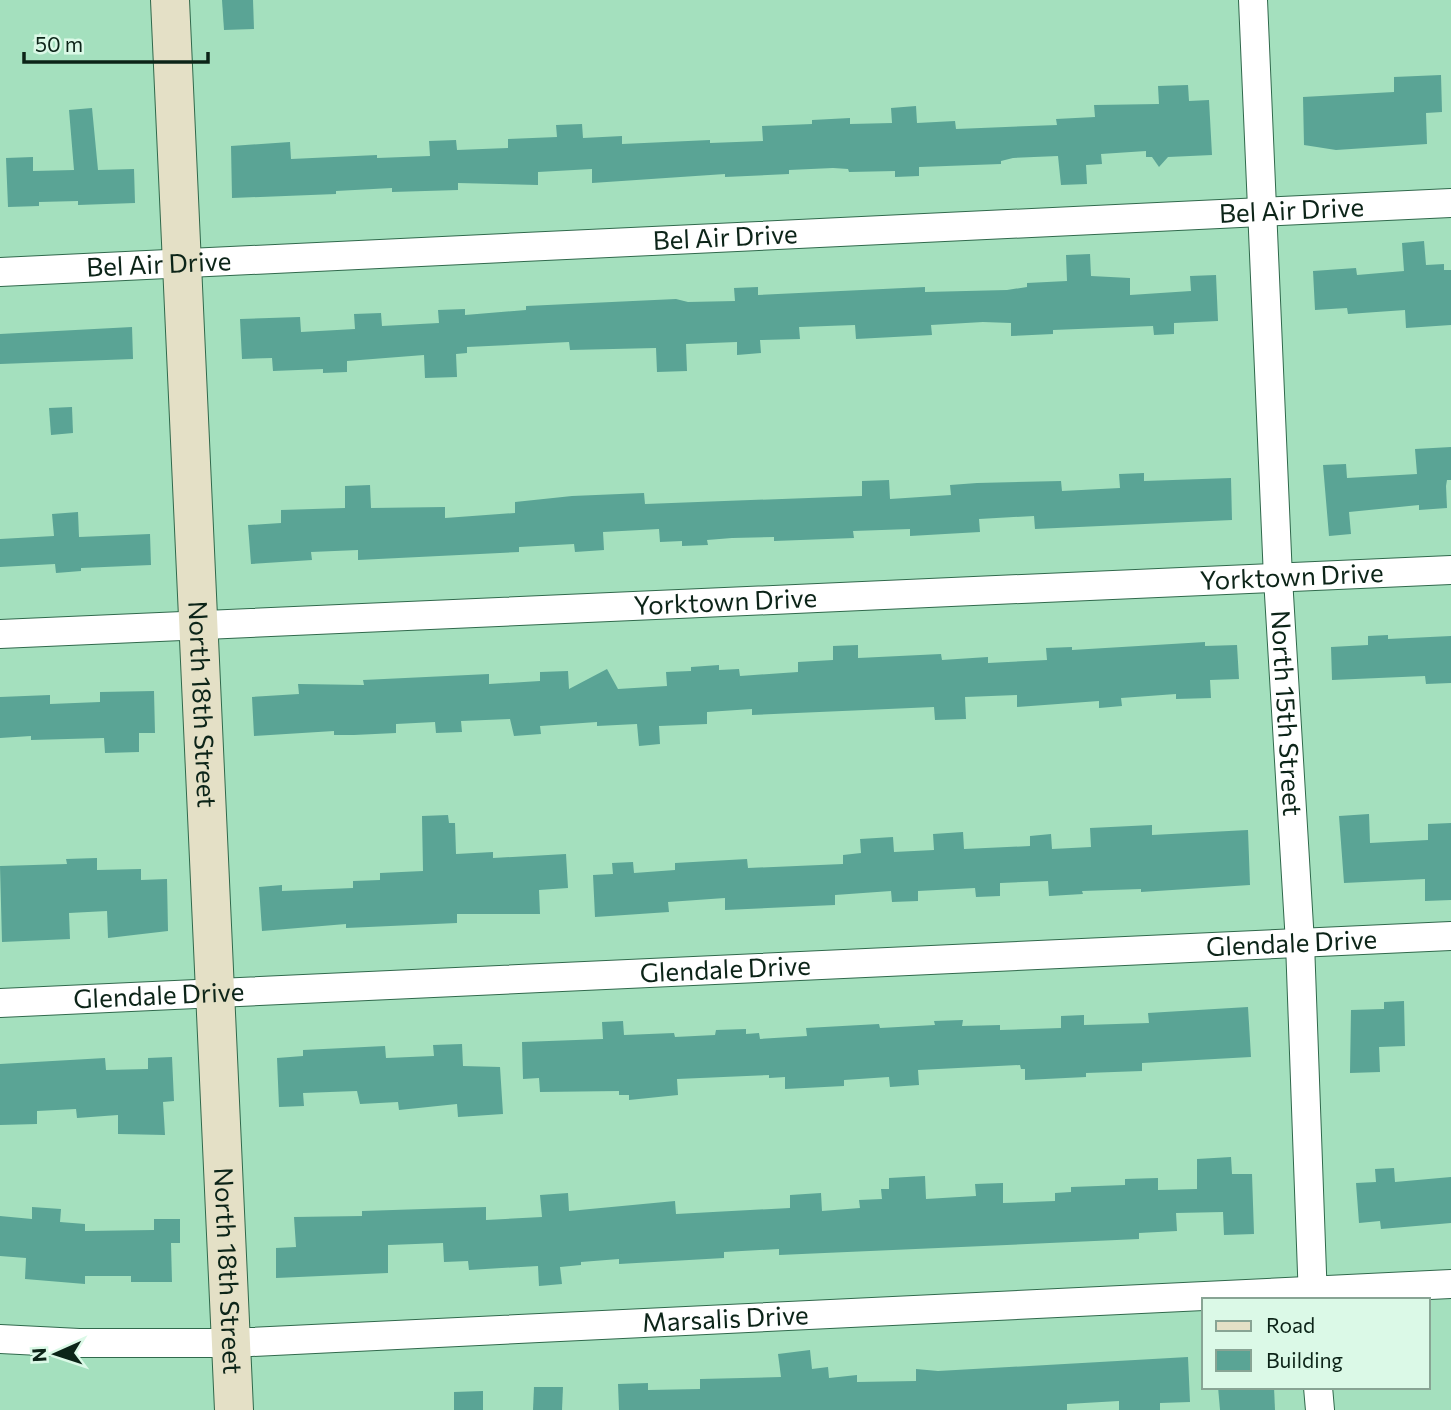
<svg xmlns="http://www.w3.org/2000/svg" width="1451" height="1410" viewBox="0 0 1451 1410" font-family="Commissioner,sans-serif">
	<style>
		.building { fill: #5aa495 }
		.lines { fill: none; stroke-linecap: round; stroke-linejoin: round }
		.street-casing { stroke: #30694c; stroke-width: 30 }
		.secondary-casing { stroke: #30694c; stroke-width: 40 }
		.street { stroke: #fff; stroke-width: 28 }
		.secondary { stroke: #e4e0c6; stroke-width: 38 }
		.labels { text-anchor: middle; stroke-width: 5; stroke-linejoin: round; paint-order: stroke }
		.street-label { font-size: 26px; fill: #0c2418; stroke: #dbf9e7 }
	</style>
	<rect width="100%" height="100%" fill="#a4e0be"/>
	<!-- building -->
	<g class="building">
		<path d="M222 0H253L254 29 224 30Z"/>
		<path d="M1441 75 1442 112 1426 113 1427 144 1336 150 1304 145 1303 97 1394 92V77Z"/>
		<path d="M1188 85 1189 101 1209 100 1212 155 1168 157 1159 167 1152 157H1146V151L1101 154 1102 164 1086 165 1087 184 1061 185 1058 156 1013 158 1001 161V164L919 167V176L895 177V171L849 172 848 169 833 168 789 170V174L725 177V174L592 183V169L538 172V185L458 183V190L392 192V188L336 191V194L232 198 231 146 290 142 291 159 377 155V158L430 156 429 141 456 140 457 150 508 148V139L557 137 556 125 582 124 583 138 622 136V144L710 140V143L763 141 762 126 812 124V120L850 118V124L892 123 891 108 916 106 917 123 955 121 956 129 1057 125 1056 119 1095 117 1094 105 1159 104 1158 86Z"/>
		<path d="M92 108 98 170 134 169 135 203 78 205V201L39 202V206L8 207 6 158 33 157V171L74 170 69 110Z"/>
		<path d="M1424 241 1426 265 1444 264V270H1451V325L1406 328 1405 310 1348 314 1347 308 1315 310 1313 271 1356 268 1357 275 1404 271 1402 243Z"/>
		<path d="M1090 254 1091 276 1130 278V295L1191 291 1190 276 1216 275 1218 321 1174 323V334L1154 335 1153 326 1053 330V334L1011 336V323L983 322 931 325 932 335 856 339 855 325 799 327 800 339 760 340 761 353 737 355V342L686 344 687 371 657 372 656 348 570 350 569 342 467 347V353L456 354 457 377 425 378 424 355 347 361V372L323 373V369L273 371 272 358 242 359 240 319 300 317 301 332 355 329 354 314 381 313 382 326 439 323 438 310 465 309V315L526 310V306L676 299 688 302 735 301 734 288 758 287V295L925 287V292L1007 290 1027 287V283L1067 281 1066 255Z"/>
		<path d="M132 327 133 359 0 364V334Z"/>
		<path d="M72 407 73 433 51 435 49 408Z"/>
		<path d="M1451 447V480H1447L1446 486 1447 508 1419 510V505L1349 512 1351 534 1329 536 1323 465 1346 464 1347 478 1417 474 1415 449Z"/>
		<path d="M1144 473V481L1231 478 1232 520 1035 529 1034 516 979 519 980 532 910 536V529L853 531 854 538 774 541V537L732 538 707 540 708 545 682 546V541L660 542 659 529 603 532 604 550 575 552 574 544 519 547V552L358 560V550L311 552 312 560 251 564 248 525 281 523V510L345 508V486L370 485 371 508 445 507V518L515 513V502L572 496 644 493 645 504 862 496V481L889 480 890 499 951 495 950 485 977 483 1061 481 1062 491 1120 488 1119 474Z"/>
		<path d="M78 512 79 537 150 534 151 565 81 568V571L56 573 55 564 0 567V539L54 536 52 514Z"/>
		<path d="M1388 635V639L1451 636V683L1426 684 1425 676 1332 680 1331 647 1368 645V636Z"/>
		<path d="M1205 642V646L1237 645 1239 679 1210 680 1211 698 1176 699V694L1121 698 1122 706 1099 708V701L1017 707V695L965 697 966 719 935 720 934 707 752 715V709L707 712V724L659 726 660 744 639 746 637 724 597 726V722L540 726 541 734 514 736 510 719 461 721 462 732 436 733 435 722 396 724V733L354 735H334V731L254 736 252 697 299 694 298 684 364 685 363 680 489 674V684L540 681V672L568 671 569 689 607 669 618 689 667 686 666 672 691 671V667L719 665V670L739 669 740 676 798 672V662L833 660V646L858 645V658L941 654 942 660 988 657V663L1047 660 1046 648 1072 647V650Z"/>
		<path d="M154 691 155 733H139V752L105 753 104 738 31 740V736L0 738V697L50 695V704L100 702V692Z"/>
		<path d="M1369 814 1370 843 1428 840V824L1451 823V900L1425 901V879L1344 883 1339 816Z"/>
		<path d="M448 815 449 823H455L456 854 493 852V858L566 854 568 888 539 890 540 914H457V923L346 928V924L262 931 259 887 282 885V891L353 888V881L380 880V873L423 871 422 816Z"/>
		<path d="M1152 825V835L1248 830 1250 885 1141 892V889L1082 891 1083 894 1049 896 1048 881 1000 883V896L976 897 975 888 918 891V901L892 902 891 891 835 895V905L725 910V898L668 902 669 912 595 917 593 875 613 874 612 863 633 862 634 873 675 870V863L747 859 748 868 843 864V855L861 853 860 839 893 837 894 852 934 850 933 834 963 832 964 849 1030 846V836L1051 834 1052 849 1091 847 1090 828Z"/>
		<path d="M97 858V870L141 869V880L167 879 168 931 108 938 107 911 69 913 70 939 2 942 0 866 67 864 66 859Z"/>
		<path d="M1404 1001 1405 1046 1379 1047 1380 1072 1350 1073 1351 1010 1384 1009V1002Z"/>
		<path d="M1248 1007 1251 1057 1142 1063V1071L1086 1073V1077L1025 1080V1069H1021L1020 1065 918 1070 919 1085 890 1087 889 1077 844 1080V1086L785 1089V1077L769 1078V1075L677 1079 678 1095 629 1100V1095H619V1091L540 1092 539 1078 523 1079 522 1042 603 1039 602 1022 623 1021 624 1035 674 1033 675 1037 715 1035 716 1030 746 1029V1034L759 1033 760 1039 807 1036 806 1028 879 1024 880 1028 935 1025 934 1021 963 1020 962 1026 1000 1025V1030L1061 1028V1016L1084 1015V1025L1149 1023 1148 1013Z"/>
		<path d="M462 1044 463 1066 500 1067 503 1114 458 1117 457 1104 399 1110 398 1102 360 1104 357 1091 303 1093 304 1106 279 1107 277 1058 303 1056V1050L385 1046 386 1058 434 1056 433 1045Z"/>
		<path d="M172 1057 174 1101 163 1102 165 1135 118 1134V1115L77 1118 76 1109 37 1111V1124L0 1125V1064L105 1058 106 1070 148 1069V1058Z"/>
		<path d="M1231 1157 1232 1174H1252L1254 1234 1224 1235 1223 1212 1176 1213 1177 1231 1139 1233V1239L779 1255V1249L724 1252V1258L619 1264V1259L581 1262V1265L560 1267 562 1284 539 1286 538 1266 469 1270 468 1261 444 1262 443 1243 388 1245V1273L276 1278V1248L296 1247 294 1217 362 1216V1211L486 1207V1220L542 1217 540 1195 568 1193 569 1211 675 1201 676 1214 790 1208V1195L821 1193 822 1211 860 1208 859 1200 882 1199 881 1189H889V1178L925 1176 926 1199 976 1196 975 1184 1003 1183V1203L1055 1201V1193L1071 1192V1187L1125 1185V1179L1158 1178V1190L1197 1189V1159Z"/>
		<path d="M1394 1168 1395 1182 1451 1177V1223L1381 1229 1380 1221 1359 1223 1356 1183 1376 1182 1375 1169Z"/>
		<path d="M32 1207 61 1209 60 1222 85 1224V1231L154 1230V1219H180V1243H171L172 1282H131V1276H85V1284L25 1279 26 1258 0 1256V1216L32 1219Z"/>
		<path d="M810 1350 812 1369 828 1367 829 1378 857 1375V1382L916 1381V1369L938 1371 1188 1357 1190 1402 1160 1403V1410H1119V1401L1067 1404V1410H619L618 1384 648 1383V1390L700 1389V1379L781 1377 778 1354Z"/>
		<path d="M534 1387H563L562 1410H533Z"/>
		<path d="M1218 1387H1274L1275 1410H1220Z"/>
		<path d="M483 1391V1410H454V1392Z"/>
	</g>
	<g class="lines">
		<!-- street casing -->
		<g class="street-casing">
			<g id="street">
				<path id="s1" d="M1253 0 1278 578 1300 943 1313 1300"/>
				<path id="s2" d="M0 272 1451 203"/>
				<path id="s3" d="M0 634 1451 570"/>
				<path id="s4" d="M0 1003 1451 936"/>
				<path id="s5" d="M0 1339 79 1343H231L1451 1284"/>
				<path d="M1318 1387 1320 1410"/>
			</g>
		</g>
		<!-- secondary casing -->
		<g class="secondary-casing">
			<g id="secondary">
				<path id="s6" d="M170 0 234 1410"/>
			</g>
		</g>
		<!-- street -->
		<use href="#street" class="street"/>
		<!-- secondary -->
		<use href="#secondary" class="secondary"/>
	</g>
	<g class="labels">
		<!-- street labels -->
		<g class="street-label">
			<text dy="9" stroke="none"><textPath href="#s2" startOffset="1293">Bel Air Drive</textPath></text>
			<text dy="9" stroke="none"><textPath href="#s2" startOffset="726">Bel Air Drive</textPath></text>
			<text dy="9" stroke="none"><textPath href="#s2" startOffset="159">Bel Air Drive</textPath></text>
			<text dy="9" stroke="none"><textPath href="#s3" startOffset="1293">Yorktown Drive</textPath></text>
			<text dy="9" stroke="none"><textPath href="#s3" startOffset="726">Yorktown Drive</textPath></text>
			<text dy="9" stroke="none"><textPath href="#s6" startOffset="705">North 18th Street</textPath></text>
			<text dy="9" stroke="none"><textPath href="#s1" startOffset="714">North 15th Street</textPath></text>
			<text dy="9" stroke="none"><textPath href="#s4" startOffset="1293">Glendale Drive</textPath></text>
			<text dy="9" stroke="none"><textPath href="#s4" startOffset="726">Glendale Drive</textPath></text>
			<text dy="9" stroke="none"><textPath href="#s4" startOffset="159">Glendale Drive</textPath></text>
			<text dy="9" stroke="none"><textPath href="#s6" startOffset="1272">North 18th Street</textPath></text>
			<text dy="9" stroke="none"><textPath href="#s5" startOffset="726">Marsalis Drive</textPath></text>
		</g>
	</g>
	<!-- legend -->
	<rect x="1202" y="1298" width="228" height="91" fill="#dbf9e7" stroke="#88a494" stroke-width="2"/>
	<rect x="1216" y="1321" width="35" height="10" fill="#e4e0c6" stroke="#88a494" stroke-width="2"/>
	<text x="1266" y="1333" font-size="21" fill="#0c2418">Road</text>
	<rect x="1216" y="1350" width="35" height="21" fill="#5aa495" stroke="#88a494" stroke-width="2"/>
	<text x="1266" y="1368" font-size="21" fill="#0c2418">Building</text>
	<!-- north arrow -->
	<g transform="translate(56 1354) rotate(267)" stroke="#dbf9e7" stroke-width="5" paint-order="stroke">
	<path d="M0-5L12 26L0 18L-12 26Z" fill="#0c2418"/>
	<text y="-10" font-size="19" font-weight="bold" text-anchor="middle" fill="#0c2418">N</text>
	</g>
	<!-- scale -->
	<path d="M24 52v10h184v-10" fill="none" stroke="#0c2418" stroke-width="3.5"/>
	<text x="35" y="52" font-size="21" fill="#0c2418" stroke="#dbf9e7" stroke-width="5" paint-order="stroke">50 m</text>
</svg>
